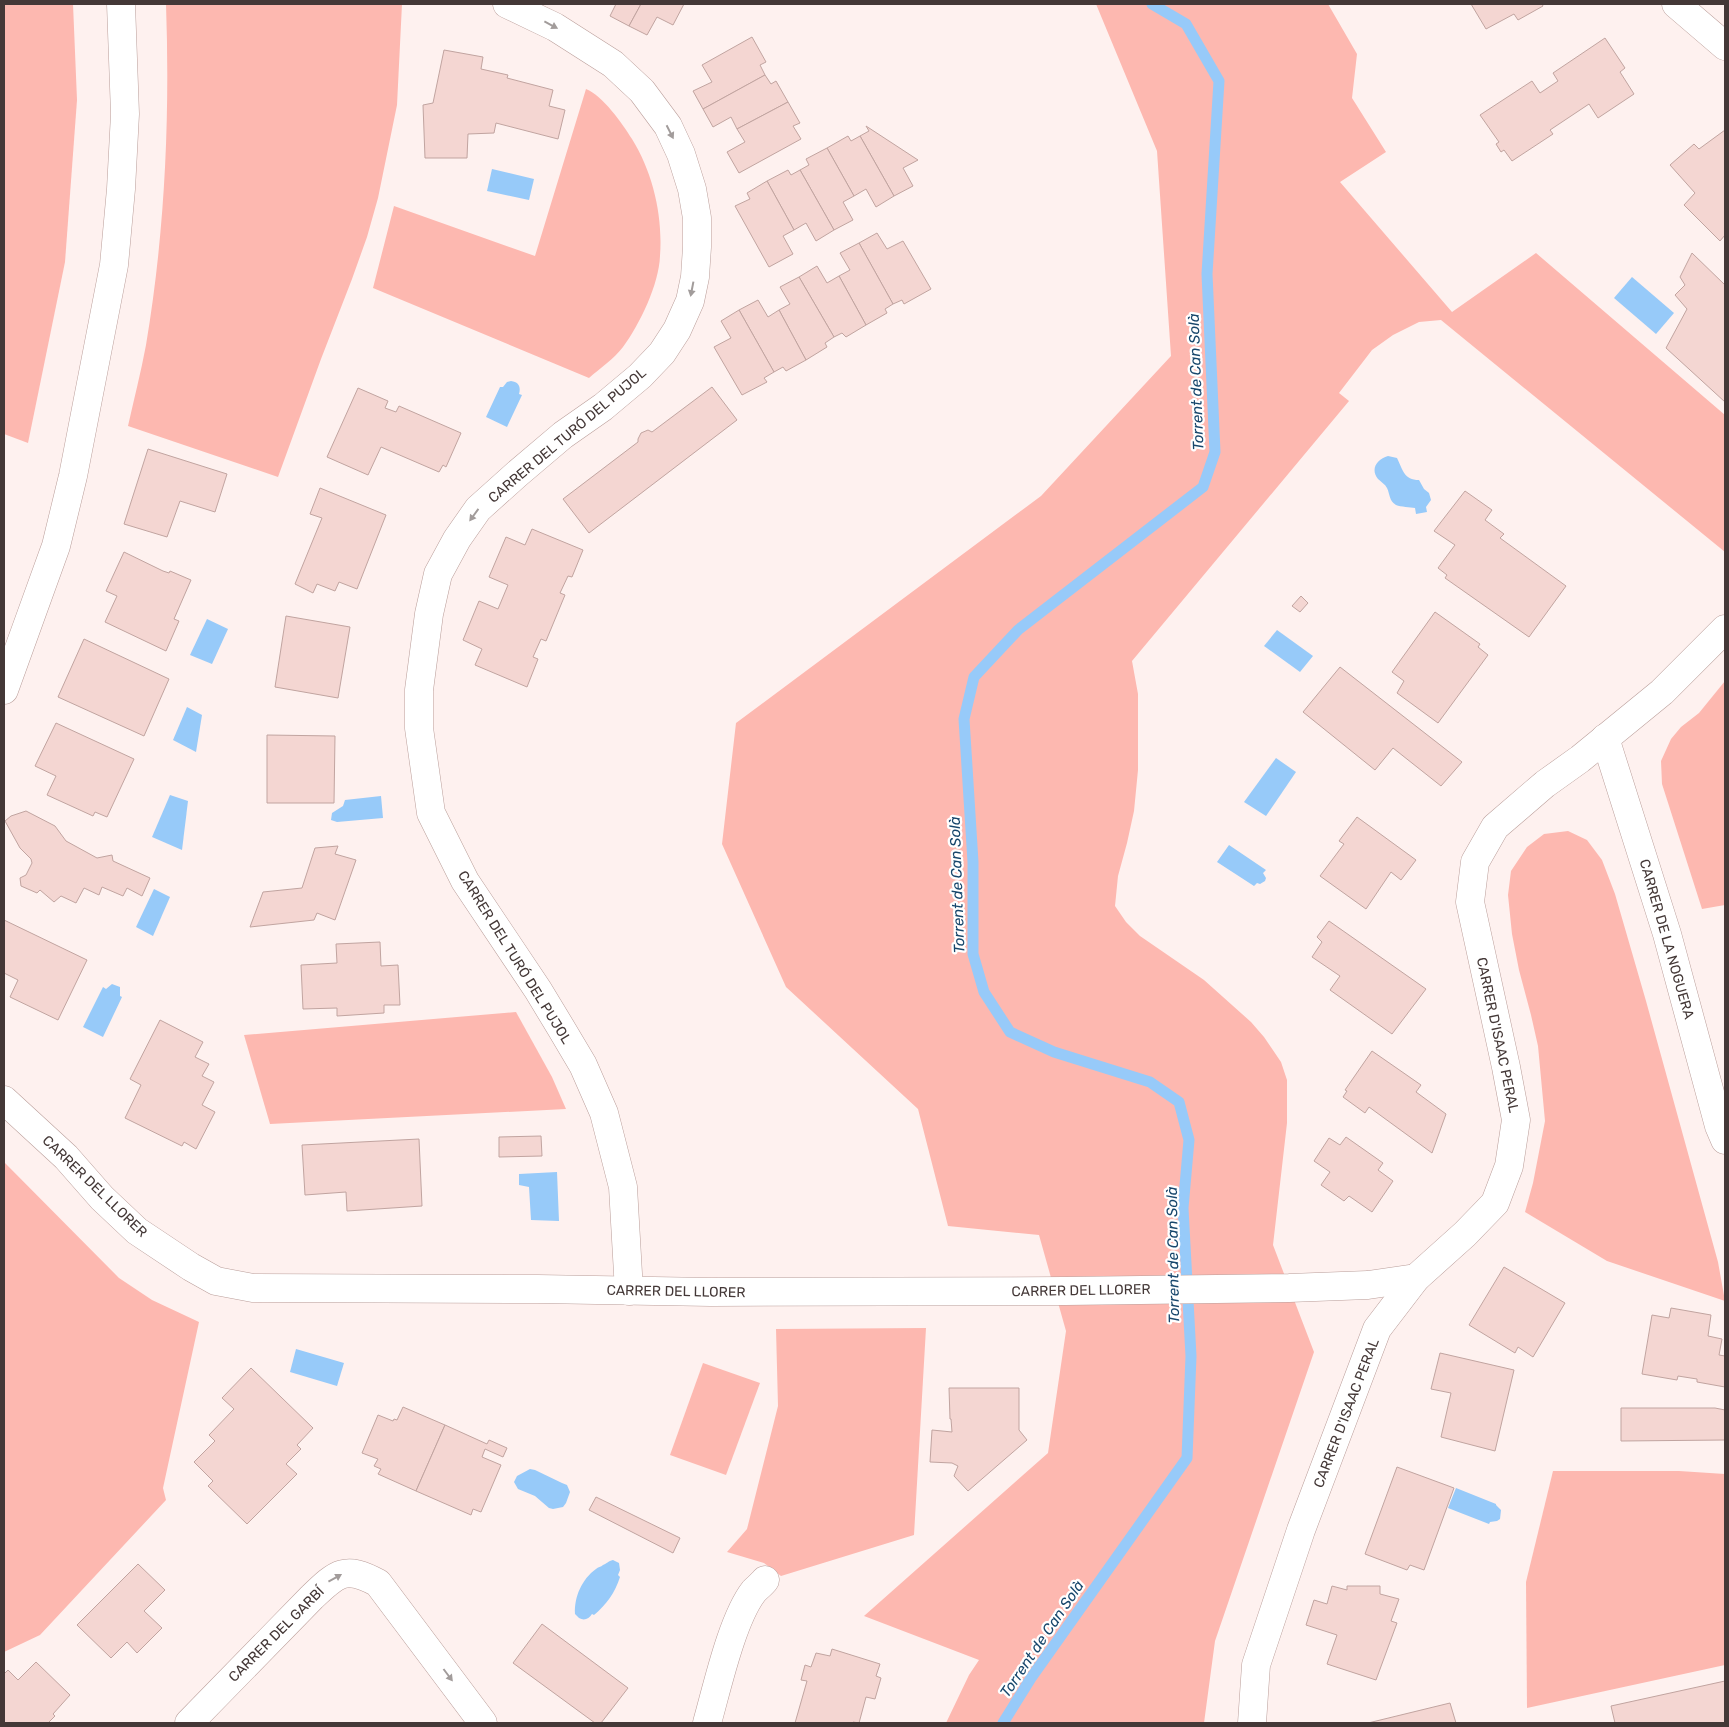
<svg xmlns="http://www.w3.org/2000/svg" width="1729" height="1727" viewBox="0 0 1729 1727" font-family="Rubik,sans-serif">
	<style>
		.green { fill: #fdb8b0 }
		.water { fill: #97caf9 }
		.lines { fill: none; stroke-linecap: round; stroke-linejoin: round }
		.stream { stroke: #97caf9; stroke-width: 11 }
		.building { fill: #f4d6d2; stroke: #c1a4a0 }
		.minor-casing { stroke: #ba9e9a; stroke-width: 29 }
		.minor { stroke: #fff; stroke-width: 28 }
		.oneway { fill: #a29c9b }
		.labels { text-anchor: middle; stroke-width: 4.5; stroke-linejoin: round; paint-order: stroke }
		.street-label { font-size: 14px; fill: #443837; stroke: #fff }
		.water-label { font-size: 15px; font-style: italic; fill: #18476c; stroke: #fff }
	</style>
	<rect width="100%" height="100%" fill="#fef1ef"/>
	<!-- green -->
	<g class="green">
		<path d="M4 4H73L77 100 65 262 28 443 4 434Z"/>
		<path d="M166 4H402L397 105 378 198 367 237 352 279 321 359 278 477 128 426C134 399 141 372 146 345 165 232 170 118 166 4Z"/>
		<path d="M1096 4H1328L1357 54 1352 98 1386 152 1340 182 1452 312 1536 253 1725 415V552L1441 320 1419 322 1393 335 1372 350 1339 393 1349 401 1132 661 1138 694V770L1134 811 1127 843 1118 876 1115 906 1126 922 1140 936 1204 980 1251 1022 1264 1037 1281 1062 1287 1080V1123L1273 1245 1314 1352 1215 1641 1204 1723H946L969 1675 979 1660 864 1616 1048 1453 1066 1331 1039 1235 948 1226 918 1109 786 987 722 844 736 723 1041 496 1171 356 1157 151Z"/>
		<path d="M586 89C603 96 622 123 632 139 653 173 663 216 660 256 659 284 640 324 623 347 614 359 600 368 589 378L373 288 394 206 535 256Z"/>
		<path d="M1725 681V905L1702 909 1662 784 1661 761 1671 739 1681 727 1699 713Z"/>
		<path d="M1568 831 1587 840 1602 860 1615 894 1646 1001 1718 1262 1725 1301 1607 1261 1525 1212 1533 1183 1545 1121 1538 1046 1531 1015 1519 970 1512 934 1508 895 1511 871 1527 847 1544 834Z"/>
		<path d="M516 1012 552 1077 566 1109 270 1124 244 1035Z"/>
		<path d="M4 1162 119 1278 152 1300 199 1322 163 1488 166 1500 40 1635 4 1652Z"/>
		<path d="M926 1328 914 1535 781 1576 764 1563 727 1552 747 1529 778 1406 776 1329Z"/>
		<path d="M703 1363 760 1383 726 1475 670 1455Z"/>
		<path d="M1553 1471H1679L1725 1474V1665L1527 1708 1526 1582Z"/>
	</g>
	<!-- water -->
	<g class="water">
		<path d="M492 169 534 179 529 200 487 191Z"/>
		<path d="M1632 277 1674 313 1656 334 1614 298Z"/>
		<path d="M511 381C519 382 521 387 519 394L522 395 507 427 486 417 500 387H503L507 382Z"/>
		<path d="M1388 456 1397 458C1403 470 1404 480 1419 480L1424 489 1429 493 1431 500 1426 507 1427 512 1416 514 1415 508C1410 507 1401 507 1396 505 1389 501 1390 494 1387 488 1385 484 1381 482 1378 479 1370 469 1377 459 1388 456Z"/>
		<path d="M207 619 228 629 212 664 190 655Z"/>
		<path d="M1277 630 1313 656 1300 672 1264 646Z"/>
		<path d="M187 707 202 715 196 752 173 740Z"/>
		<path d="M1276 758 1296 772 1266 816 1244 802Z"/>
		<path d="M170 795 188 801 182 850 152 837Z"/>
		<path d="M381 796 383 818 337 822 331 820 332 813 343 806 345 800Z"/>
		<path d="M1229 845 1266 870 1263 873 1266 878 1265 881 1260 884 1257 883 1254 886 1217 862Z"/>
		<path d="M154 889 170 897 153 936 136 927Z"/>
		<path d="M112 984 120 987V996L122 997 103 1037 83 1027 103 987 106 989Z"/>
		<path d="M557 1172 559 1221 531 1220 529 1187 519 1185V1174Z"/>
		<path d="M296 1349 344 1363 337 1386 290 1372Z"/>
		<path d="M530 1469 535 1470 562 1483 567 1485 570 1492 566 1503 563 1507 553 1509 549 1508 535 1496 518 1489 514 1482 517 1476Z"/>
		<path d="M1456 1488 1496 1504V1505L1501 1510 1500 1519 1497 1521 1490 1522 1489 1524 1448 1508Z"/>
		<path d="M613 1560 619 1563 620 1570 618 1575 620 1577C615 1593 606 1605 594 1615L592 1614C589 1619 584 1621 579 1618L575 1614C574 1597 582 1579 596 1569 598 1567 601 1567 603 1565 608 1563 608 1561 613 1560Z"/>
	</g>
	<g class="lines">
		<!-- stream -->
		<path class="stream" d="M1003 1723 1031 1678 1187 1458 1191 1356 1183 1208 1189 1140 1179 1102 1150 1082 1054 1052 1010 1032 984 992 973 954V862L964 719 974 677 1018 630 1203 487 1215 452 1207 274 1219 81 1186 24 1152 4"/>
	</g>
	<!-- building -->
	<g class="building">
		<path d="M616 4H641L629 26 610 16Z"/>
		<path d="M641 4H684L673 25 657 17 647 35 629 26Z"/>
		<path d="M1471 4H1542L1543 6 1518 20 1514 14 1486 29Z"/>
		<path d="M752 37 766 62 760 65 765 75 703 109 693 91 712 82 702 65Z"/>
		<path d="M1605 38 1625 68 1620 72 1634 94 1598 118 1589 104 1550 130 1553 134 1512 161 1504 150 1501 152 1496 144 1499 142 1480 115 1532 81 1540 93 1558 81 1553 73Z"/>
		<path d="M444 50 483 57 481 69 508 75 507 78 553 90 549 106 565 110 558 139 496 123 494 133 468 134 467 158H425L423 105 433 103Z"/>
		<path d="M765 75 771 84 776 81 788 102 737 129 731 117 713 127 703 109Z"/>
		<path d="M788 102 800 123 793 126 801 139 739 173 727 152 745 142 737 129Z"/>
		<path d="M866 126 918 160 903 168 913 186 894 196 860 136 869 131Z"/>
		<path d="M1725 130V235L1720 241 1684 205 1695 193 1670 165 1694 144 1699 149Z"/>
		<path d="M848 136 851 141 860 136 894 196 876 207 866 189 854 196 827 148Z"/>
		<path d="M827 148 854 196 843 202 853 220 834 230 800 170 809 165 806 159Z"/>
		<path d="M788 170 791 175 800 170 834 230 816 241 806 223 794 230 767 181Z"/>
		<path d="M767 181 794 230 783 236 793 254 769 267 735 206 750 199 747 193Z"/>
		<path d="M877 233 887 249 903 241 931 289 904 304 902 300 893 304 859 243Z"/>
		<path d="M859 243 893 304 885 309 887 313 866 325 839 276 850 270 840 253Z"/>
		<path d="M1692 253 1725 285V402L1666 348 1687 309 1675 295 1685 285 1680 277Z"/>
		<path d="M817 266 827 283 839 276 866 325 846 337 842 333 834 337 799 277Z"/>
		<path d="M799 277 834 337 825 343 827 347 806 360 779 310 790 304 780 287Z"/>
		<path d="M758 300 768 317 779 310 806 360 786 371 783 367 774 372 739 310Z"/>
		<path d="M739 310 774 372 764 378 767 382 742 395 714 347 731 338 721 321Z"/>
		<path d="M712 387 737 420 589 533 563 499 638 442V439L641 433 648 430 652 432Z"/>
		<path d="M358 388 388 401 385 408 396 412 399 406 461 433 446 467 443 465 439 472 381 447 368 475 327 457Z"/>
		<path d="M148 449 227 474 215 512 180 501 167 537 124 524Z"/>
		<path d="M320 488 386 515 357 589 339 582 335 591 317 584 313 593 295 584 322 518 310 514Z"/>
		<path d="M1465 491 1492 510 1485 520 1504 534 1500 538 1566 586 1529 637 1445 578 1447 575 1438 568 1455 545 1434 531Z"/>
		<path d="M532 529 583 550 572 577 568 576 560 593 565 595 546 641 541 639 533 657 538 659 527 687 475 665 482 649 463 640 479 601 498 609 508 585 489 577 506 537 525 545Z"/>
		<path d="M124 552 163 571 169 573 170 571 191 580 174 619 179 621 166 651 105 622 117 596 106 591Z"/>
		<path d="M1301 596 1308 603 1300 612 1292 606Z"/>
		<path d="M1435 612 1480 644 1478 647 1488 655 1438 723 1397 693 1404 681 1392 672Z"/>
		<path d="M286 616 350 627 338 698 275 687Z"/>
		<path d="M84 639 169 679 144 736 58 697Z"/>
		<path d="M1340 667 1462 762 1441 786 1393 748 1375 770 1303 712Z"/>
		<path d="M56 723 134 759 107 817 95 812 93 816 47 795 56 776 35 766Z"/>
		<path d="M267 735 335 736 334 803H267Z"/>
		<path d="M26 811 55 826 66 841 97 858 112 855 113 861 150 878 142 896 127 888 123 896 102 887 99 895 84 888 76 903 61 896 54 902 40 890 37 893 21 886 20 878 26 875 32 863 31 859 20 848 5 821 11 816Z"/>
		<path d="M1357 817 1416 860 1401 880 1391 872 1366 909 1320 876 1344 844 1339 841Z"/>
		<path d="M338 846 335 854 356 860 335 920 317 913 314 920 250 927 263 892 302 888 315 848Z"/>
		<path d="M4 920 87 960 58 1020 10 997 18 980 4 973Z"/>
		<path d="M1329 921 1426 989 1392 1034 1330 990 1340 976 1312 957 1322 942 1317 937Z"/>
		<path d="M380 942 381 966 398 965 400 1005H384V1013L337 1016V1008L303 1009 301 965 337 963 336 944Z"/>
		<path d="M160 1020 203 1042 195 1057 209 1064 202 1076 214 1082 202 1105 215 1112 196 1149 184 1142 182 1146 125 1118 141 1085 130 1079Z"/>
		<path d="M1372 1051 1421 1085 1416 1092 1446 1114 1432 1153 1369 1107 1365 1113 1343 1097 1347 1091 1345 1090Z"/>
		<path d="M541 1136 542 1156 499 1157V1137Z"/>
		<path d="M1346 1137 1383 1163 1378 1170 1393 1181 1372 1212 1349 1196 1344 1201 1321 1185 1330 1172 1314 1161 1329 1138 1340 1145Z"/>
		<path d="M419 1139 422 1206 347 1211 346 1192 305 1195 302 1145Z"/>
		<path d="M1504 1267 1565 1303 1533 1357 1518 1347 1515 1353 1469 1325Z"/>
		<path d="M1671 1308 1711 1315 1708 1336 1722 1339 1719 1355 1725 1356V1387L1697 1382V1379L1678 1376 1677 1380 1642 1374 1652 1315 1669 1318Z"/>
		<path d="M1440 1353 1514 1370 1495 1451 1441 1437 1451 1393 1431 1389Z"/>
		<path d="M251 1368 313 1428 297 1445 301 1449 286 1464 297 1474 247 1524 208 1486 213 1481 194 1462 215 1441 209 1435 234 1409 222 1398Z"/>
		<path d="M949 1388H1019V1430L1027 1440 968 1491 954 1476 958 1466 952 1463 930 1462 932 1430 952 1432 951 1419H950Z"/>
		<path d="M403 1407 445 1425 416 1491 378 1474 381 1469 374 1466 378 1459 362 1453 378 1415 393 1421 394 1419 397 1420Z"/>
		<path d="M1621 1408H1715L1725 1410V1440L1621 1441Z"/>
		<path d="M445 1425 487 1444 489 1440 507 1448 503 1457 485 1449 482 1457 501 1465 481 1512 473 1509 471 1515 416 1491Z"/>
		<path d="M1397 1467 1454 1488 1424 1570 1410 1565 1407 1570 1365 1554Z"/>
		<path d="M596 1497 680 1538 673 1553 589 1510Z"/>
		<path d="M138 1564 165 1590 144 1611 162 1628 137 1653 127 1642 111 1658 77 1625Z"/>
		<path d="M1332 1586 1347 1590V1586H1380V1594L1399 1599 1391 1621 1397 1623 1376 1680 1327 1664 1337 1635 1306 1625 1314 1600 1327 1604Z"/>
		<path d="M542 1624 628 1688 601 1723H595L513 1663Z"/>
		<path d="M832 1649 880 1664 876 1676 881 1678 875 1699 866 1697 859 1723 853 1722 852 1723H795L807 1681 801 1680 805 1665 811 1667 816 1653 830 1656Z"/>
		<path d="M36 1662 70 1695 53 1714 55 1716 48 1723H4V1674L8 1670 18 1680Z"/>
		<path d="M1725 1681V1723H1615L1611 1706Z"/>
		<path d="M1450 1703 1456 1723H1368Z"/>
	</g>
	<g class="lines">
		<!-- minor casing -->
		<g class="minor-casing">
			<g id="minor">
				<path d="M507 4 555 27 613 64 642 91 668 126 681 154 692 189 697 218V247L695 277 690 301 677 330 662 353 640 376 603 407 563 435 517 474 478 509 457 539 438 574 429 614 419 690V728L431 813 465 881 538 990 561 1028 583 1065 604 1113 623 1187 629 1291"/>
				<path d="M1676 4 1725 46"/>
				<path d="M4 690 56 546 73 476 114 265 121 189 125 114 121 4"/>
				<path d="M1605 738 1667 934 1719 1126 1725 1140"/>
				<path d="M4 1100 66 1157 102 1198 137 1231 191 1267 216 1281 253 1288 538 1289 711 1292 1066 1291 1289 1288 1368 1285 1416 1278"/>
				<path d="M189 1723 312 1597C337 1573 345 1565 378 1583L483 1723"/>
				<path d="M707 1723C717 1688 732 1619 754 1591 758 1587 762 1584 765 1580"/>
				<path d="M1252 1723 1256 1665 1301 1530 1377 1329 1416 1278 1465 1234 1495 1203 1509 1166 1516 1120 1506 1067 1470 902 1475 862 1495 827 1545 784 1580 759 1662 692 1725 629"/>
			</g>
		</g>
		<!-- minor -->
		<use href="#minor" class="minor"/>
	</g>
	<!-- one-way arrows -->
	<defs><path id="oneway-solid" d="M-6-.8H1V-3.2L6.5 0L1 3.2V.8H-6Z" transform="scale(1.25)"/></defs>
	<g class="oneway">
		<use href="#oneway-solid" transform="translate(551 25) rotate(28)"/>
		<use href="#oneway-solid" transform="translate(670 132) rotate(63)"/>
		<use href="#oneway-solid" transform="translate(692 289) rotate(101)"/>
		<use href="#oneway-solid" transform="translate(474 515) rotate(126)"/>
		<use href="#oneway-solid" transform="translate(335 1578) rotate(-29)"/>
		<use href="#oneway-solid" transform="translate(448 1675) rotate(53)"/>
	</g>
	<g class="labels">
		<!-- street labels -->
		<g class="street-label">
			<text transform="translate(567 435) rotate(-40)" y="5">CARRER DEL TURÓ DEL PUJOL</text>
			<text transform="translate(1667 939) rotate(74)" y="5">CARRER DE LA NOGUERA</text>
			<text transform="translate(515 957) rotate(58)" y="5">CARRER DEL TURÓ DEL PUJOL</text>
			<text transform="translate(1498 1035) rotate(78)" y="5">CARRER D'ISAAC PERAL</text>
			<text transform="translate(95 1186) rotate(44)" y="5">CARRER DEL LLORER</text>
			<text transform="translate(1081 1290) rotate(-1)" y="5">CARRER DEL LLORER</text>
			<text transform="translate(676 1291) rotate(1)" y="5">CARRER DEL LLORER</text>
			<text transform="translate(1346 1413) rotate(-69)" y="5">CARRER D'ISAAC PERAL</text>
			<text transform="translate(276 1634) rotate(-45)" y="5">CARRER DEL GARBÍ</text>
		</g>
		<!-- water labels -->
		<g class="water-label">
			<text transform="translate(1196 382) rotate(-92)" y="5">Torrent de Can Solà</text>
			<text transform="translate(957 885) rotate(-92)" y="5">Torrent de Can Solà</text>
			<text transform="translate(1173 1255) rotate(-91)" y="5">Torrent de Can Solà</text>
			<text transform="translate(1042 1639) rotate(-56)" y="5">Torrent de Can Solà</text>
		</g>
	</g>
	<!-- border -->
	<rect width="1729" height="1727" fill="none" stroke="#443837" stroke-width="10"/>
</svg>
